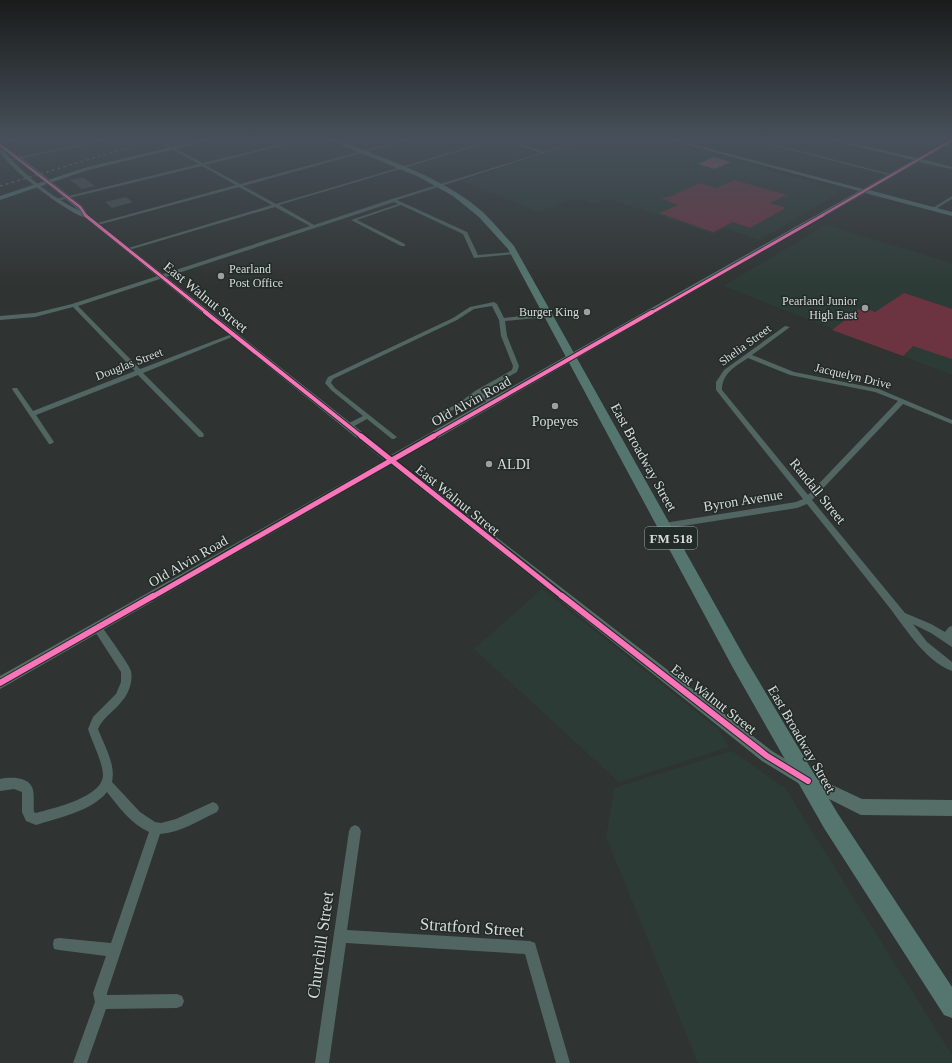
<svg xmlns="http://www.w3.org/2000/svg" width="952" height="1063" viewBox="0 0 952 1063" font-family="'Times New Roman',serif">
	<style>
		.built { fill: #2d3b36 }
		.green { fill: #6c3441 }
		.water { fill: #99515f }
		.building { fill: #44504d }
		.lines { fill: none; stroke-linecap: round; stroke-linejoin: round }
		.street { fill: #516660; fill-rule: evenodd }
		.secondary { fill: #556f68; fill-rule: evenodd }
		.primary { fill: #55766e; fill-rule: evenodd }
		.rail { stroke: #65706d; stroke-width: 1.5; stroke-dasharray: 3 3; stroke-linecap: butt }
		.cycleway-far4-casing { stroke: #232b28; stroke-width: 3.5 }
		.cycleway-far3-casing { stroke: #232b28; stroke-width: 4.5 }
		.cycleway-far2-casing { stroke: #232b28; stroke-width: 6 }
		.cycleway-far1-casing { stroke: #232b28; stroke-width: 8 }
		.cycleway-casing { stroke: #232b28; stroke-width: 8 }
		.cycleway-far4 { stroke: #fb73b8; stroke-width: 2.5 }
		.cycleway-far3 { stroke: #fb73b8; stroke-width: 3 }
		.cycleway-far2 { stroke: #fb73b8; stroke-width: 4 }
		.cycleway-far1 { stroke: #fb73b8; stroke-width: 5 }
		.cycleway { stroke: #fb73b8; stroke-width: 6 }
		.poi-dot { fill: #9ca1a0; stroke: #232b28; stroke-width: 1.5 }
		.labels { text-anchor: middle; stroke-width: 3; stroke-linejoin: round; paint-order: stroke }
		.far-poi-label { font-size: 12px; fill: #d7dcdb; stroke: #232b28; text-anchor: end }
		.far-street-label { font-size: 12px; fill: #d7dcdb; stroke: #232b28 }
		.shield { fill: #232b28; stroke: #a1a7a5; stroke-width: 1 }
		.shield-label { font-size: 13px; font-weight: bold; fill: #d7dcdb }
		.street-label { font-size: 14px; fill: #d7dcdb; stroke: #232b28 }
		.poi-label { font-size: 14px; fill: #d7dcdb; stroke: #232b28 }
		.near-street-label { font-size: 17px; fill: #d7dcdb; stroke: #232b28 }
	</style>
	<rect width="100%" height="100%" fill="#2f3331"/>
	<!-- built -->
	<g class="built">
		<path d="M592 139H657L830 187 836 190 839 193 760 240 725 228 713 234 644 210 607 199 596 204 582 199 578 201 570 200 539 212 461 181Z"/>
		<path d="M826 225 952 263V375L723 286Z"/>
		<path d="M542 589 718 729 729 747 619 782 474 649Z"/>
		<path d="M732 751 785 788 952 1055V1063H698L606 837 614 788Z"/>
	</g>
	<!-- green -->
	<g class="green">
		<path d="M734 180 787 195 770 203 786 208 750 228 733 222 713 232 659 213 678 205 660 198 669 197 700 183 716 188Z"/>
		<path d="M904 293 952 309V359L913 346 903 356 832 330 862 307 875 312Z"/>
	</g>
	<!-- water -->
	<path class="water" d="M714 157 731 162 715 169 698 164Z"/>
	<!-- building -->
	<g class="building">
		<path d="M83 177 95 186 82 189 70 180Z"/>
		<path d="M126 197 133 202 112 208 105 202Z"/>
	</g>
	<g class="lines">
		<!-- street -->
		<g class="street">
			<path d="M15 139H22L0 144V142Z"/>
			<path d="M105 139H112L9 161 7 160Z"/>
			<path d="M302 139H308L205 165 240 184 406 139H412L243 186 276 204 496 139H501L279 205 314 225 392 199 541 153 502 139H507L544 152 583 139H588L397 200 467 232 478 255 513 252 515 253V254L474 258 463 234 401 205 357 220 405 244V246H401L351 220 398 204 394 202 78 306 140 369 232 334 237 335 143 373 203 433 204 435 203 437H199L138 375 36 415 54 442 51 444H49L12 389 13 388H17L33 411 135 371 73 307 35 317 0 320V316L35 313 72 304 310 226 275 207 129 250 125 249 272 205 239 187 98 225 94 224 236 185 202 166 57 201 56 199 199 164 162 144 163 142 203 163Z"/>
			<path d="M748 139H754L894 175 892 176Z"/>
			<path d="M952 196V199L934 210 931 209Z"/>
			<path d="M494 302 497 304 504 318 548 313 551 315 548 317 505 321 507 336 519 366 517 372 481 392 495 402V404H491L477 395 463 405 435 419H431L430 418 459 403 475 391 512 370 513 366 501 336 499 320 492 306 474 309 457 320 333 379 331 383 335 388 397 437 394 439H392L367 419 349 429H345V425L363 416 331 390 325 383 328 377 453 318 470 307Z"/>
			<path d="M785 326 790 327 752 355 794 372 879 389 952 420V424L903 404 812 500 905 613 931 624 945 632 949 627 952 626V647L931 633 913 624 927 642 952 662V671C924 661 903 624 885 602 859 569 833 536 807 504L797 508 664 529 660 526 664 523 796 502 803 499 716 390V382L724 370ZM748 358 790 375 875 392 898 401 808 495 722 390C722 373 736 366 748 358Z"/>
			<path d="M97 623 100 624C106 633 129 664 131 671 133 681 129 693 122 701 115 711 103 717 98 729 104 745 116 764 112 782L140 812 155 822 161 823 176 819 213 802 217 804 219 808 217 812C199 820 180 833 160 834L107 993V995L177 994 182 996 184 1001 182 1006 177 1008 106 1009 87 1063H73L95 1002 93 993 106 956 59 950 54 949 53 944 54 939 59 938 111 943 149 832C131 824 119 807 107 792 92 811 58 818 36 825L26 821 22 812V792L14 789 0 791V779C9 777 27 776 32 787 35 793 33 805 34 812L36 813C53 808 101 798 103 776 103 762 92 742 88 729L93 717 116 694 121 682V672L94 630 92 627 94 624Z"/>
			<path d="M355 825 359 827 361 831 347 930 530 941 535 943 570 1063H556L525 954 346 943 329 1063H315L349 831 351 827Z"/>
		</g>
		<!-- secondary -->
		<path class="secondary" d="M665 139H673L863 189 913 160 826 139H835L917 158 952 139V142L922 159 952 167V169L918 162 869 190 952 212V216L865 193 398 461 772 751 813 776 862 799 952 800V816L861 815 803 786 762 761 391 465 0 689V676L384 460 84 217C69 214 1 163 0 150H3C23 174 51 197 80 211L17 159 0 147V144L21 157 82 206 88 215 391 455 859 191Z"/>
		<!-- primary -->
		<g class="primary">
			<path d="M205 139H215L88 170 0 200V196L84 168Z"/>
			<path d="M327 139H334C382 158 432 173 473 204 489 216 501 232 514 246L745 658 838 814 952 987V1018L944 1015 824 828 733 668 508 249 479 217 453 196 419 177Z"/>
		</g>
		<!-- rail -->
		<path class="rail" d="M0 186 157 139"/>
		<!-- cycleway-far4 casing -->
		<g class="cycleway-far4-casing">
			<g id="cycleway-far4">
				<path d="M0 145 80 207 86 216"/>
				<path d="M821 216 952 140"/>
			</g>
		</g>
		<!-- cycleway-far3 casing -->
		<g class="cycleway-far3-casing">
			<g id="cycleway-far3">
				<path d="M85 215 207 313"/>
				<path d="M651 313 823 215"/>
			</g>
		</g>
		<!-- cycleway-far2 casing -->
		<g class="cycleway-far2-casing">
			<g id="cycleway-far2">
				<path d="M205 312 362 437"/>
				<path d="M432 437 652 312"/>
			</g>
		</g>
		<!-- cycleway-far1 casing -->
		<g class="cycleway-far1-casing">
			<g id="cycleway-far1">
				<path d="M361 436 563 597"/>
				<path d="M152 597 434 436"/>
			</g>
		</g>
		<!-- cycleway casing -->
		<g class="cycleway-casing">
			<g id="cycleway">
				<path d="M562 596 767 756 808 781"/>
				<path d="M0 683 153 596"/>
			</g>
		</g>
		<!-- cycleway-far4 -->
		<use href="#cycleway-far4" class="cycleway-far4"/>
		<!-- cycleway-far3 -->
		<use href="#cycleway-far3" class="cycleway-far3"/>
		<!-- cycleway-far2 -->
		<use href="#cycleway-far2" class="cycleway-far2"/>
		<!-- cycleway-far1 -->
		<use href="#cycleway-far1" class="cycleway-far1"/>
		<!-- cycleway -->
		<use href="#cycleway" class="cycleway"/>
	</g>
	<!-- sky -->
	<linearGradient id="sky" x2="0" y2="1"><stop stop-color="#1a1c1b"/><stop offset="0.48" stop-color="#47505a"/><stop offset="1" stop-color="#47505a" stop-opacity="0"/></linearGradient>
	<rect width="952" height="288" fill="url(#sky)"/>
	<!-- markers -->
	<g class="poi-dot">
		<circle cx="221" cy="276" r="4"/>
		<circle cx="865" cy="308" r="4"/>
		<circle cx="587" cy="312" r="4"/>
		<circle cx="555" cy="406" r="4"/>
		<circle cx="489" cy="464" r="4"/>
	</g>
	<g class="labels">
		<!-- far-poi labels -->
		<g class="far-poi-label">
			<text x="229" y="273" text-anchor="start">Pearland<tspan x="229" dy="14">Post Office</tspan></text>
			<text x="857" y="305">Pearland Junior<tspan x="857" dy="14">High East</tspan></text>
			<text x="579" y="316">Burger King</text>
		</g>
		<!-- far-street labels -->
		<g class="far-street-label">
			<text transform="translate(745 345) rotate(-36)" y="4">Shelia Street</text>
			<text transform="translate(129 364) rotate(-21)" y="4">Douglas Street</text>
			<text transform="translate(853 376) rotate(13)" y="4">Jacquelyn Drive</text>
		</g>
		<!-- shield labels -->
		<rect class="shield" x="645" y="527" width="52" height="22" rx="3"/>
		<g class="shield-label">
			<text x="671" y="543">FM 518</text>
		</g>
		<!-- street labels -->
		<g class="street-label">
			<text transform="translate(206 297) rotate(39)" y="5">East Walnut Street</text>
			<text transform="translate(471 401) rotate(-29)" y="5">Old Alvin Road</text>
			<text transform="translate(644 457) rotate(61)" y="5">East Broadway Street</text>
			<text transform="translate(818 491) rotate(51)" y="5">Randall Street</text>
			<text transform="translate(458 500) rotate(39)" y="5">East Walnut Street</text>
			<text transform="translate(743 500) rotate(-9)" y="5">Byron Avenue</text>
			<text transform="translate(188 561) rotate(-30)" y="5">Old Alvin Road</text>
			<text transform="translate(714 699) rotate(38)" y="5">East Walnut Street</text>
			<text transform="translate(802 739) rotate(60)" y="5">East Broadway Street</text>
		</g>
		<!-- poi labels -->
		<g class="poi-label">
			<text x="555" y="426">Popeyes</text>
			<text x="497" y="469" text-anchor="start">ALDI</text>
		</g>
		<!-- near-street labels -->
		<g class="near-street-label">
			<text transform="translate(472 927) rotate(4)" y="6">Stratford Street</text>
			<text transform="translate(320 945) rotate(-82)" y="6">Churchill Street</text>
		</g>
	</g>
</svg>
